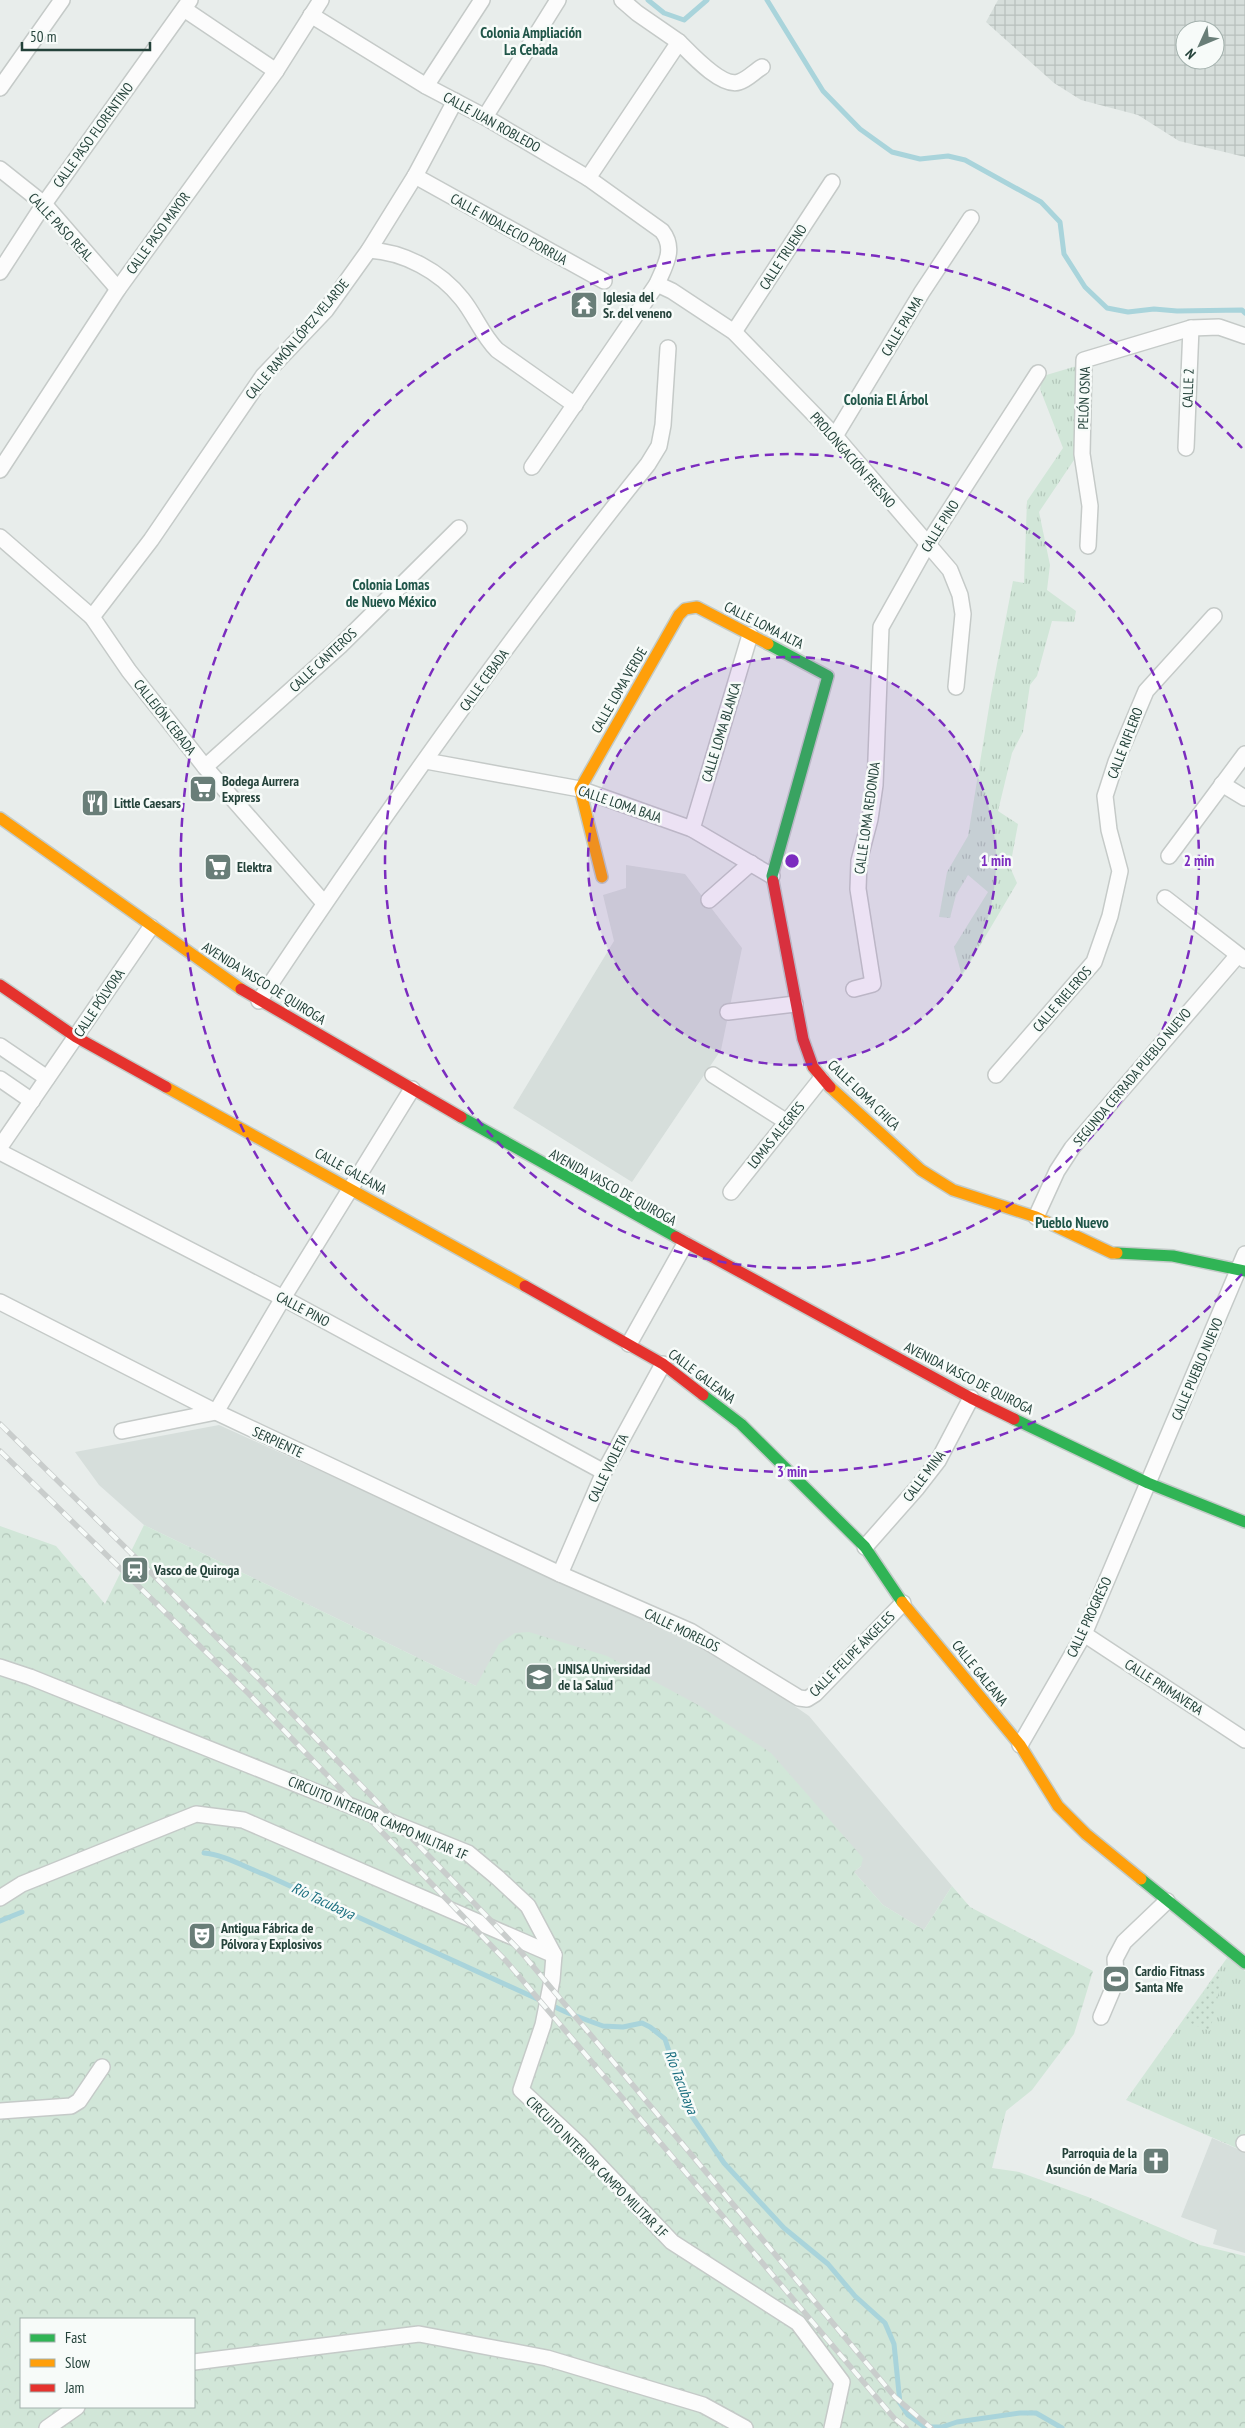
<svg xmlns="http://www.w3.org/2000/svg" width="1245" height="2428" viewBox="0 0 1245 2428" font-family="'PT Sans Narrow',sans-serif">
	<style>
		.built { fill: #d6dedb }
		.industrial { fill: url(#industrial-grid); fill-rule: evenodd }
		.forest { fill: url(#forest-crowns); fill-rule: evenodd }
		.park { fill: url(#park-tufts) }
		.garden { fill: url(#garden-dots) }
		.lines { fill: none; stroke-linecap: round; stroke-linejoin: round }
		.stream { stroke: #a9d4db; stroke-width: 5 }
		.street-casing { stroke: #c5cac8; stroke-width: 18 }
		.fast-casing { stroke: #c3cbc8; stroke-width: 14 }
		.slow-casing { stroke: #c3cbc8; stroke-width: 14 }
		.jam-casing { stroke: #c3cbc8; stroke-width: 14 }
		.street { stroke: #fcfcfc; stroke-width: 15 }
		.fast { stroke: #30b455; stroke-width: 11 }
		.slow { stroke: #ff9f0a; stroke-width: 11 }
		.jam { stroke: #e5322d; stroke-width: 11 }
		.rail-casing { stroke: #c9cdcc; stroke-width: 5.5 }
		.rail { stroke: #f7fbf9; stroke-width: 4; stroke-dasharray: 11; stroke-linecap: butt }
		.ring { fill: none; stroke: #7b2cbf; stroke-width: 2.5; stroke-dasharray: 9 6 }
		.labels { text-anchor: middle; stroke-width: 5; stroke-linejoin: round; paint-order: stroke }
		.street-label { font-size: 14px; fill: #24423a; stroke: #f7fbf9 }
		.poi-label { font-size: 14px; font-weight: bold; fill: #24423a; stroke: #f7fbf9; text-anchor: start }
		.neighbourhood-label { font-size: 15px; font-weight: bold; fill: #1f5548; stroke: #f7fbf9 }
		.water-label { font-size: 15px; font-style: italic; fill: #1c6f80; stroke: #f7fbf9 }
		.centre { fill: #7b2cbf; stroke: #f7fbf9; stroke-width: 2.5 }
		.ring-label { font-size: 15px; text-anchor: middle; font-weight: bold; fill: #7b2cbf; stroke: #f7fbf9; stroke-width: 5; stroke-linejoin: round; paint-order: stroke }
	</style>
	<defs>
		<pattern id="industrial-grid" width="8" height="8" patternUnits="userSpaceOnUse" patternTransform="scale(1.25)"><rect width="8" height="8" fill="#d6dedb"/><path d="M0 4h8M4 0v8" fill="none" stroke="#b8c0bd"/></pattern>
		<pattern id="forest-crowns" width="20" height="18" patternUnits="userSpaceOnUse" patternTransform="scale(1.25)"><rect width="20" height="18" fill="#d1e6d8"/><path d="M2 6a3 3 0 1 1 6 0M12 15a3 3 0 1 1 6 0" fill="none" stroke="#b3c6ba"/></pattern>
		<pattern id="park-tufts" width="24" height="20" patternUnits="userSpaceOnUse" patternTransform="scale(1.25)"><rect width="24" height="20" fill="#d1e6d8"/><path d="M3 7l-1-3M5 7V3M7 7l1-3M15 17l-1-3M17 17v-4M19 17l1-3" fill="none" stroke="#b3c6ba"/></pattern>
		<pattern id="garden-dots" width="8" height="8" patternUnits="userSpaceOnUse" patternTransform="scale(1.25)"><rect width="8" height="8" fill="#d1e6d8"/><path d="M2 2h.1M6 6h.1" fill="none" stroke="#b3c6ba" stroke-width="1.8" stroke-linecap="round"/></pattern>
	</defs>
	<rect width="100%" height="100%" fill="#e8edeb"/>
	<!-- built -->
	<g class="built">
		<path d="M626 865 685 874 742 948 721 1050 632 1182 513 1108 614 941 603 895 626 888Z"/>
		<path d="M219 1425 709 1647 809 1716 952 1886 924 1930 883 1905 854 1872 861 1866 476 1686 144 1525 99 1485 75 1452Z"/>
		<path d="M1212 2138 1245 2152V2253L1213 2244 1217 2230 1181 2217Z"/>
	</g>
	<!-- industrial -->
	<path class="industrial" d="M998 0H1245V157L1179 141 1138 115 1081 100 1054 83 986 22ZM1185 30H1215V60H1185Z"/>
	<!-- forest -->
	<path class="forest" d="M144 1525 476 1686 499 1644 515 1633 529 1632 607 1656 700 1706 771 1753 863 1858 861 1866 854 1872 883 1905 924 1930 952 1886 970 1907 1093 1971 1074 2034 1032 2090 1006 2111 992 2168 1019 2172 1088 2197 1200 2245 1245 2256V2428H0V1526L56 1546 105 1604ZM21 2319H194V2407H21Z"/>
	<!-- park -->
	<g class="park">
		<path d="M1080 365 1078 454 1039 512 1050 565 1047 590 1076 611 1074 622 1052 621 1037 676 1030 685 1023 732 1012 753 998 811 1018 824 1010 867 1017 883 962 976 954 947 988 892 968 875 956 895 950 918 939 917 947 872 968 836 991 695 1013 581 1024 583 1027 501 1063 448 1040 389 1043 376Z"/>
		<path d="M1227 1958 1245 1971V2141L1241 2150 1126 2100Z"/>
	</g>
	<!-- garden -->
	<path class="garden" d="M1216 1975 1222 1978 1210 2031 1184 2021Z"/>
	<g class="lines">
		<!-- stream -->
		<g class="stream">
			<path d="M648 0 664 13 684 20 707 0"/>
			<path d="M767 0 823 91 860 129 892 152 920 159 948 156 965 160 1041 202 1060 222 1064 254 1085 287 1107 308 1128 312 1154 309 1177 311 1242 310 1245 313"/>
			<path d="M204 1853C222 1854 247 1868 266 1875L568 2013 603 2026 623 2027 642 2023 650 2027 665 2039 689 2112 724 2163 784 2228 828 2264 855 2296 885 2323 894 2344 900 2403 908 2415 925 2427H942L957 2422 1020 2413H1036L1062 2428"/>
			<path d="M0 1921 22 1912"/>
		</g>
		<!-- street casing -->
		<g class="street-casing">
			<g id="street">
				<path d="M622 0 637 13 679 42"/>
				<path d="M184 9 276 71"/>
				<path d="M311 15 426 86 485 117 588 178 662 231C676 249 665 265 657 284L532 467"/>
				<path d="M426 86 482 0"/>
				<path d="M0 88 62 0"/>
				<path d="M485 117 558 0"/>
				<path d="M0 169 44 204 118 289"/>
				<path d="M415 176 604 281"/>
				<path d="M588 178 679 42C691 54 722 88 739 82 747 80 755 71 762 67"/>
				<path d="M369 250C404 252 440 271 462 299 475 315 482 335 497 350L575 405"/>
				<path d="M0 272 44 204 190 0"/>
				<path d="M657 284 672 291 734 332 835 436 950 570 960 595 963 614 956 687"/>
				<path d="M734 332 832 182"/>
				<path d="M835 436 922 292 971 218"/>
				<path d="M1186 448 1191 328"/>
				<path d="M0 470 118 289 276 71 321 0"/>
				<path d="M0 537 92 617 129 671 205 767 324 903"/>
				<path d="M1088 546 1090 506 1082 454 1084 360 1191 328 1219 327 1245 336"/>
				<path d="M92 617 151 540 263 376 326 310 369 250 415 176 455 101"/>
				<path d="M426 761 580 789 692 829 772 876"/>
				<path d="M205 767 340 646 459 528"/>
				<path d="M1222 784 1245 798"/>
				<path d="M692 829 750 635"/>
				<path d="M1169 856 1245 754"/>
				<path d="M1165 898 1245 960"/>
				<path d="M709 900 751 863"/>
				<path d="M854 989 873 984 858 889 859 861 870 819 875 785 881 627 927 545 1038 373"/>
				<path d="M259 1001C381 818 511 635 648 464L659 446 663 425 668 348"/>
				<path d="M728 1012 795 1004"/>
				<path d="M0 1046 47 1078"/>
				<path d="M713 1075 787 1122"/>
				<path d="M996 1075 1094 962 1110 916 1120 871 1109 830 1105 796 1116 762 1146 691 1214 616"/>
				<path d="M0 1079 32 1101"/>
				<path d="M0 1147 151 927"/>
				<path d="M0 1152 283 1298 604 1472"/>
				<path d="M731 1192 821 1079"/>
				<path d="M1036 1217 1057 1171 1072 1148 1238 955"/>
				<path d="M0 1302 216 1412 560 1574 690 1631 799 1698 807 1699 815 1694 903 1603"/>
				<path d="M629 1344 685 1244"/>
				<path d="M122 1431 216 1412 283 1298 412 1089"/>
				<path d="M865 1547 917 1488 938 1461 971 1398"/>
				<path d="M560 1574 604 1472 663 1364"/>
				<path d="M1084 1634 1245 1740"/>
				<path d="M0 1667 30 1677 468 1853 498 1878 528 1906 554 1955 552 1980 543 2025 521 2090 579 2144 672 2242 798 2323 842 2382 832 2428"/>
				<path d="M1020 1745 1084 1634 1245 1254"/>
				<path d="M0 1898 22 1884 196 1814 243 1820 554 1955"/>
				<path d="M1101 2017 1112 1991 1116 1974 1115 1959 1124 1942 1167 1901"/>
				<path d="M0 2111 71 2106 79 2101 102 2067"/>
				<path d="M1244 2143 1245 2144"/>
				<path d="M194 2362 419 2334 547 2358 703 2405 745 2428"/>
				<path d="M47 2428 77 2407"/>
			</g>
		</g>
		<!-- fast casing -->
		<g class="fast-casing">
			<g id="fast">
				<path d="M768 644 828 676 772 876 773 881"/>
				<path d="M461 1117 676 1237"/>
				<path d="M1117 1253 1173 1256 1245 1271"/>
				<path d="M703 1395 741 1424 865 1547 902 1602"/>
				<path d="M1014 1419 1148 1483 1245 1522"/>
				<path d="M1141 1879 1245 1963"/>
			</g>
		</g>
		<!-- slow casing -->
		<g class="slow-casing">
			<g id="slow">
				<path d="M0 818 241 989"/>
				<path d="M602 877 580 789 679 615 685 609 697 607 768 644"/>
				<path d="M166 1087 525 1286"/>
				<path d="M830 1087 921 1170 953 1190 1036 1217 1112 1253H1117"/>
				<path d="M902 1602 1020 1745 1058 1806 1086 1834 1141 1879"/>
			</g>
		</g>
		<!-- jam casing -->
		<g class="jam-casing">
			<g id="jam">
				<path d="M773 881 803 1039 813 1067 830 1087"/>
				<path d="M0 985 76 1037 166 1087"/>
				<path d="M241 989 461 1117"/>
				<path d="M676 1237 971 1398 1014 1419"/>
				<path d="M525 1286 663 1364 703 1395"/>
			</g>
		</g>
		<!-- street -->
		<use href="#street" class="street"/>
		<!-- fast -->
		<use href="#fast" class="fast"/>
		<!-- slow -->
		<use href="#slow" class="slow"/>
		<!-- jam -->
		<use href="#jam" class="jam"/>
		<!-- rail casing -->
		<g class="rail-casing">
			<g id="rail">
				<path d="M0 1424 261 1681 521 1952 895 2397 931 2428"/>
				<path d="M0 1451 249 1694 507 1962 894 2418 906 2428"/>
			</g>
		</g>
		<!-- rail -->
		<use href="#rail" class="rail"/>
	</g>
	<!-- distance rings -->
	<circle cx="792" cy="861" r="204" fill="#7b2cbf" fill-opacity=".12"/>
	<g class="ring">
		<circle cx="792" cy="861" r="204"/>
		<circle cx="792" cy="861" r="407"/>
		<path d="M1242 1274A611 611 0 1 1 1242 448"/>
	</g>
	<!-- icons -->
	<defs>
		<g id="temple-square" transform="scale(1.4375)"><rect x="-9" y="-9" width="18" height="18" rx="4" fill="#697e78" stroke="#f7fbf9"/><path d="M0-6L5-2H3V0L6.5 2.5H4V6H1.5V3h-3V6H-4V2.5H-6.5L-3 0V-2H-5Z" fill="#fff"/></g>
		<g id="supermarket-square" transform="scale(1.4375)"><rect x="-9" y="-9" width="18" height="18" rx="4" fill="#697e78" stroke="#f7fbf9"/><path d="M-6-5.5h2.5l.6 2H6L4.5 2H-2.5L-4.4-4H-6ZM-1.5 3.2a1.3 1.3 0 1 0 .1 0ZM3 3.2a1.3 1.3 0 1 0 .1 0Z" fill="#fff"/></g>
		<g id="restaurant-square" transform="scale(1.4375)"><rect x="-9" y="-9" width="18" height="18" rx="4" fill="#697e78" stroke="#f7fbf9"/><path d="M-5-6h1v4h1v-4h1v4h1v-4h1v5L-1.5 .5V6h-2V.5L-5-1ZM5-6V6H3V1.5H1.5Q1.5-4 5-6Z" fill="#fff"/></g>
		<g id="station-square" transform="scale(1.4375)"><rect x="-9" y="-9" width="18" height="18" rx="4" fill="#697e78" stroke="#f7fbf9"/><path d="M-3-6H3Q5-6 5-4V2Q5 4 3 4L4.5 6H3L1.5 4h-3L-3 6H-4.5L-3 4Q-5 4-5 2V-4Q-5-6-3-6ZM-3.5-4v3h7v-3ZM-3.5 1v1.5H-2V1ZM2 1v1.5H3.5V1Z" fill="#fff"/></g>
		<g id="university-square" transform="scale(1.4375)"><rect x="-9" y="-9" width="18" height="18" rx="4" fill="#697e78" stroke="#f7fbf9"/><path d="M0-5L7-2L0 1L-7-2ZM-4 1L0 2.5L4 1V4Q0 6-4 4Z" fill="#fff"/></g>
		<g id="theatre-square" transform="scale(1.4375)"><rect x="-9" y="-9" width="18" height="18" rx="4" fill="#697e78" stroke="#f7fbf9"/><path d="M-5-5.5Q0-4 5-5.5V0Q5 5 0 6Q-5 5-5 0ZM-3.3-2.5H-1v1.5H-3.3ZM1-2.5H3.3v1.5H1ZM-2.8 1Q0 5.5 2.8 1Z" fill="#fff"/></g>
		<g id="stadium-square" transform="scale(1.4375)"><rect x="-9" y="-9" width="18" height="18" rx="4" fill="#697e78" stroke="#f7fbf9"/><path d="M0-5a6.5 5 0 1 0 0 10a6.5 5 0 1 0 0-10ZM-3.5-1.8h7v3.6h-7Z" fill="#fff"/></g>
		<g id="church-square" transform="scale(1.4375)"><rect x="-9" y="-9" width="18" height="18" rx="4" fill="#697e78" stroke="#f7fbf9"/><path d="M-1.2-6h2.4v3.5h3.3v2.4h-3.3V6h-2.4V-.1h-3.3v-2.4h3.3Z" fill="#fff"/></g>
	</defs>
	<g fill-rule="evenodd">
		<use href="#temple-square" x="584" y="305"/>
		<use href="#supermarket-square" x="203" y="789"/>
		<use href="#restaurant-square" x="95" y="803"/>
		<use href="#supermarket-square" x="218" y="867"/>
		<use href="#station-square" x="135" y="1570"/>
		<use href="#university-square" x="539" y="1677"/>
		<use href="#theatre-square" x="202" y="1936"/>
		<use href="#stadium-square" x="1116" y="1979"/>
		<use href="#church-square" x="1156" y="2161"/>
	</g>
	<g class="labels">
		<!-- street labels -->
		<g class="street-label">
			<text transform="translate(492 122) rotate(29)" y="5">CALLE JUAN ROBLEDO</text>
			<text transform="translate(93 135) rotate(-54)" y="5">CALLE PASO FLORENTINO</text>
			<text transform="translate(61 227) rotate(47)" y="5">CALLE PASO REAL</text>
			<text transform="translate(509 229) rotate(29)" y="5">CALLE INDALECIO PORRUA</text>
			<text transform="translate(158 233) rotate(-54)" y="5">CALLE PASO MAYOR</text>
			<text transform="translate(783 257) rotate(-57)" y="5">CALLE TRUENO</text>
			<text transform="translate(902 326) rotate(-59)" y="5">CALLE PALMA</text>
			<text transform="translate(297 339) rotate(-50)" y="5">CALLE RAMÓN LÓPEZ VELARDE</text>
			<text transform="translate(1188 388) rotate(-88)" y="5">CALLE 2</text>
			<text transform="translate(1084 398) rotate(-88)" y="5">PELÓN OSNA</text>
			<text transform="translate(853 460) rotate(49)" y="5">PROLONGACIÓN FRESNO</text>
			<text transform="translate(940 526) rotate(-58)" y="5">CALLE PINO</text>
			<text transform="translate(764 625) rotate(27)" y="5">CALLE LOMA ALTA</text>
			<text transform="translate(323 660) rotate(-43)" y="5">CALLE CANTEROS</text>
			<text transform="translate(484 680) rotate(-54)" y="5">CALLE CEBADA</text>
			<text transform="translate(619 690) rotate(-60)" y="5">CALLE LOMA VERDE</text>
			<text transform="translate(165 717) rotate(52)" y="5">CALLEJÓN CEBADA</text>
			<text transform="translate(721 732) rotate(-73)" y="5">CALLE LOMA BLANCA</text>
			<text transform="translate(1125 743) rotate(-69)" y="5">CALLE RIFLERO</text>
			<text transform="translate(620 804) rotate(19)" y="5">CALLE LOMA BAJA</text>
			<text transform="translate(867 818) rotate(-82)" y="5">CALLE LOMA REDONDA</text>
			<text transform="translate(264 983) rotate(32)" y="5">AVENIDA VASCO DE QUIROGA</text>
			<text transform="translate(1062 999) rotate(-49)" y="5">CALLE RIELEROS</text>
			<text transform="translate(99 1003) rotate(-56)" y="5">CALLE PÓLVORA</text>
			<text transform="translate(1132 1077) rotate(-50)" y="5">SEGUNDA CERRADA PUEBLO NUEVO</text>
			<text transform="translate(864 1095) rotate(44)" y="5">CALLE LOMA CHICA</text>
			<text transform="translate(776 1135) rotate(-51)" y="5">LOMAS ALEGRES</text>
			<text transform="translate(351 1171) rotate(29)" y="5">CALLE GALEANA</text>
			<text transform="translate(613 1187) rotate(29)" y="5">AVENIDA VASCO DE QUIROGA</text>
			<text transform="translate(303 1309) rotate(28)" y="5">CALLE PINO</text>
			<text transform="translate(1197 1369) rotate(-67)" y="5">CALLE PUEBLO NUEVO</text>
			<text transform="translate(702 1376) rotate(37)" y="5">CALLE GALEANA</text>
			<text transform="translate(969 1378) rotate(27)" y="5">AVENIDA VASCO DE QUIROGA</text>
			<text transform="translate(278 1442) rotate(25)" y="5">SERPIENTE</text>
			<text transform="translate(608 1468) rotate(-64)" y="5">CALLE VIOLETA</text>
			<text transform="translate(924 1476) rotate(-53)" y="5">CALLE MINA</text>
			<text transform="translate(1089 1617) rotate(-65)" y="5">CALLE PROGRESO</text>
			<text transform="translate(682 1630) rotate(26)" y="5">CALLE MORELOS</text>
			<text transform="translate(852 1654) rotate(-45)" y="5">CALLE FELIPE ÁNGELES</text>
			<text transform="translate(980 1673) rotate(51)" y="5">CALLE GALEANA</text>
			<text transform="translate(1164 1687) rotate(33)" y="5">CALLE PRIMAVERA</text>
			<text transform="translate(378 1818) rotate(23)" y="5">CIRCUITO INTERIOR CAMPO MILITAR 1F</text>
			<text transform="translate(597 2167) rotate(45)" y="5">CIRCUITO INTERIOR CAMPO MILITAR 1F</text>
		</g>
		<!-- poi labels -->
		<g class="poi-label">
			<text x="603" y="302">Iglesia del<tspan x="603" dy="16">Sr. del veneno</tspan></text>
			<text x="222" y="786">Bodega Aurrera<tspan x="222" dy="16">Express</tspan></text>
			<text x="114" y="808">Little Caesars</text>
			<text x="237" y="872">Elektra</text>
			<text x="154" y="1575">Vasco de Quiroga</text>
			<text x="558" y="1674">UNISA Universidad<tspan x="558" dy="16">de la Salud</tspan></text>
			<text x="221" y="1933">Antigua Fábrica de<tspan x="221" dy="16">Pólvora y Explosivos</tspan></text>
			<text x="1135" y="1976">Cardio Fitnass<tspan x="1135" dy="16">Santa Nfe</tspan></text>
			<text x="1137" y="2158" text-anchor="end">Parroquia de la<tspan x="1137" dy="16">Asunción de María</tspan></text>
		</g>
		<!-- neighbourhood labels -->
		<g class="neighbourhood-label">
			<text x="531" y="38">Colonia Ampliación<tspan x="531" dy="17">La Cebada</tspan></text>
			<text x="886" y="405">Colonia El Árbol</text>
			<text x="391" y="590">Colonia Lomas<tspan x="391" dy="17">de Nuevo México</tspan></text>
			<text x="1072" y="1228">Pueblo Nuevo</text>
		</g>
		<!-- water labels -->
		<g class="water-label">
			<text transform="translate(323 1901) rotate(25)" y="5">Río Tacubaya</text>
			<text transform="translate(681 2082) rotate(69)" y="5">Río Tacubaya</text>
		</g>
	</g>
	<circle cx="792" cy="861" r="8" class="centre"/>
	<g class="ring-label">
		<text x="996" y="866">1 min</text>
		<text x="1199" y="866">2 min</text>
		<text x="792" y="1477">3 min</text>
	</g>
	<!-- legend -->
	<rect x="20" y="2318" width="175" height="90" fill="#f7fbf9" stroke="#a3b1ad"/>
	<rect x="30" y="2334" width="25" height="8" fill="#30b455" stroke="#a3b1ad"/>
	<text x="65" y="2343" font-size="15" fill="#24423a">Fast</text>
	<rect x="30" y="2359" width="25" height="8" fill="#ff9f0a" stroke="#a3b1ad"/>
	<text x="65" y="2368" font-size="15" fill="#24423a">Slow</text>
	<rect x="30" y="2384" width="25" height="8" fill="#e5322d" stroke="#a3b1ad"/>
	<text x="65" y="2393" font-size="15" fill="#24423a">Jam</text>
	<!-- north arrow -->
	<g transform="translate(1200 45) rotate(226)"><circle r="24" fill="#f7fbf9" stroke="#a3b1ad"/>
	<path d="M0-4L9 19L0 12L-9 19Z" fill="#697e78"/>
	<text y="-8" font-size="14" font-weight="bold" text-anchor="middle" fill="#24423a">N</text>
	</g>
	<!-- scale -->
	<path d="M22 42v8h128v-8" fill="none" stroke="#24423a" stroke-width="2.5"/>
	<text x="30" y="42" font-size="15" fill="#24423a" stroke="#f7fbf9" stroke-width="4" paint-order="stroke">50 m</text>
</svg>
